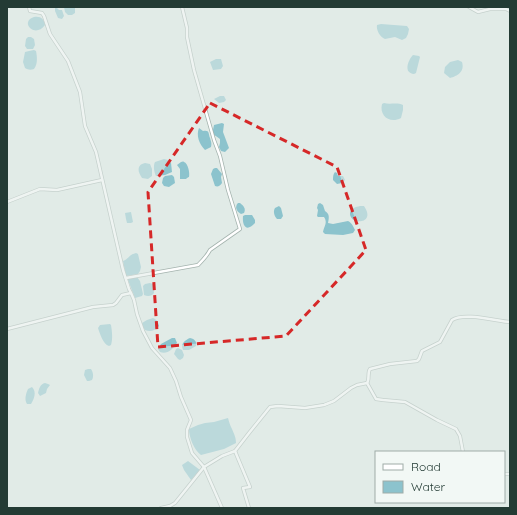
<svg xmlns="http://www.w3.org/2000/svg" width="517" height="515" viewBox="0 0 517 515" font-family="Quicksand,sans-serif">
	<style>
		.water { fill: #8cc3cd }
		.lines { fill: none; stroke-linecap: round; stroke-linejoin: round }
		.minor-casing { stroke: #a4b3ae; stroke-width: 4 }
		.minor { stroke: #fff; stroke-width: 2.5 }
		.marked { fill: none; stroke: #d62828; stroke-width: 3; stroke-dasharray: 8 5; stroke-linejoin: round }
	</style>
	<rect width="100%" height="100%" fill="#e1ebe7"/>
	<!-- water -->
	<g class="water">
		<path d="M64 7H75V13L72 15H68L65 12Z"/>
		<path d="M55 8H57L59 10H62L64 16 62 19 58 18 55 11Z"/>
		<path d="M34 17C41 16 44 19 45 25 35 39 19 22 34 17Z"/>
		<path d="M381 24 407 26 409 29 408 34 406 38 402 40 395 37 385 39C380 37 376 30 377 25Z"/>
		<path d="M28 37H31L34 39 35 45 33 49H27L25 46 26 39Z"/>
		<path d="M34 50 36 51C37 56 38 64 34 69 31 70 28 70 25 68L23 62 25 52 29 51Z"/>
		<path d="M413 55 419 56 420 57 416 73 414 74C403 73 408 60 413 55Z"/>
		<path d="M216 59H221L223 66 221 69 213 70 210 62Z"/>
		<path d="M458 60 462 62C465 72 457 76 450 78L444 73 445 67 450 62Z"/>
		<path d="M220 96H224L226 100 224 102 219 103 214 99Z"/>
		<path d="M384 103C390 105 397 102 403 105V110L401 118C390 124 379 116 382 104Z"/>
		<path d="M222 123 224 124 223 132 229 148 225 152 221 151 219 147 220 143V139L213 134V130L214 125Z"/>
		<path d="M199 128 203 131C210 130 208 133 210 138 211 142 212 143 211 147L205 150C199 144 196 135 199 128Z"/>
		<path d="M164 159 168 160 171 163 172 172 165 175 156 176C154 172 153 166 155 162Z"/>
		<path d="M181 162C182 162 183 161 184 162 188 163 190 173 189 177 188 177 187 178 186 179H180V169L177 165Z"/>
		<path d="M145 163 150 164 152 169V176L148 179 142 178C138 172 136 165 145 163Z"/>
		<path d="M215 168H217L222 174 221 177 222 183C220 186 218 187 215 186L211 174 213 169Z"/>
		<path d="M335 172 337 173 338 176H343L345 180 342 183 337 184 333 180C333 177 333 174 335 172Z"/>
		<path d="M172 175 174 177 175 183 169 187 164 186 162 183 163 178 165 176Z"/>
		<path d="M238 203H240C244 206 246 209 244 213L241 214C237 212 234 207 238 203Z"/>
		<path d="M320 203 323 205 325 211C330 214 329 218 328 223L333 224 348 221C352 223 353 226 355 230L353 233 343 235 325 234 323 232C324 226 328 223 324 217H318L317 216 318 210 317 208 318 204Z"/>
		<path d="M279 206 281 208 283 216 281 219H277C274 216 273 211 275 208Z"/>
		<path d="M360 206H364C377 225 349 225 350 213 351 208 356 207 360 206Z"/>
		<path d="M131 212 133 222 131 223H127L126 219 125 213Z"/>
		<path d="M245 215H252L255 220V223C247 232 242 227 243 216Z"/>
		<path d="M136 253 138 254 141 267 140 271 138 274 126 276 123 261C129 259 128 255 136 253Z"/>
		<path d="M137 277 140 281 143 294 142 296 135 298 128 280V279Z"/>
		<path d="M150 283 153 284 154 293C152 296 148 297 144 295L143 286 145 284Z"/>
		<path d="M153 318C156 319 158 322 159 326 155 331 150 332 145 330L143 327 142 323 147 320Z"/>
		<path d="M110 324 111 325C112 331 113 339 111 345L109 346C103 344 100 334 98 328L100 325Z"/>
		<path d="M172 338H175L177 343C173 349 167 355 160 352L158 349 161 344Z"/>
		<path d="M190 338C195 339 197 342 196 346L189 350H183C180 344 185 340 190 338Z"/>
		<path d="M178 348 182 350 184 355 183 358 180 360 178 359 174 354 176 349Z"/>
		<path d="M88 369H91C93 372 94 376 92 380L89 381H87L84 375 85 370Z"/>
		<path d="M45 383 48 384 50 385 47 389 46 393 40 396 38 393C39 389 40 384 45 383Z"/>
		<path d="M32 387C37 392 34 399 31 404H27C24 400 26 393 28 389Z"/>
		<path d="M228 418C229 422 230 425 232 429 234 434 236 437 236 443L224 449 201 455C194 450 189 437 189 429L198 425 205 423 214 422Z"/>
		<path d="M188 461 200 470 191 480 184 470 182 465Z"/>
	</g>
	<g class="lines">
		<!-- minor casing -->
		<g class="minor-casing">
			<g id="minor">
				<path d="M29 7 30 11 42 13 44 16 50 34 68 61 80 92 85 126 96 152 123 270 129 289 131 293 134 300 137 314 143 331 152 348 170 368 176 381 181 397 191 420 187 430V437L192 453 204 467 222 508"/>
				<path d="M469 7 478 12 490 9H506L510 11"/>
				<path d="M7 202 40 189 57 190 102 180"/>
				<path d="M126 278 198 265C203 260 207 256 210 250L240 229 228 190 220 156 214 140 194 70 187 37V28L182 7"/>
				<path d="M7 329 93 307 113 305 116 303 122 295 131 293"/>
				<path d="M367 383 376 399 383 400 405 402 437 420 456 429 460 436 463 452"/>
				<path d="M235 451 237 456 250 487 243 488 249 508"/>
				<path d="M504 474H510"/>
				<path d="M161 508 170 506 175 503 204 467 222 456 235 451 249 433 270 407 278 406 305 408 324 405 334 401 351 388 357 385 367 383C370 379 367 373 370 369L390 364 417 361 419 359 422 351 440 342 452 320C464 312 496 321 510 322"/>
			</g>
		</g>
		<!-- minor -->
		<use href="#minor" class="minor"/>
	</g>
	<!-- marked area -->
	<path d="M0 0H517V515H0ZM210 103 337 167 366 250 286 336 158 347 148 192Z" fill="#e1ebe7" fill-opacity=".55" fill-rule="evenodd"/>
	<path class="marked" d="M210 103 337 167 366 250 286 336 158 347 148 192Z"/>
	<!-- border -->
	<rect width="517" height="515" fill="none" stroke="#233b34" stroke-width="16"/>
	<!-- legend -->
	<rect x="375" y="451" width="130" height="52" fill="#f2f8f5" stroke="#9faca8"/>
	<rect x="383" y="464" width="20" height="6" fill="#ffffff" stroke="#9faca8"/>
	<text x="411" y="471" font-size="12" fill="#233b34">Road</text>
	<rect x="383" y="481" width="20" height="12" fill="#8cc3cd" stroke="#9faca8"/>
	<text x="411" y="491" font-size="12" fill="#233b34">Water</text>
</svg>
